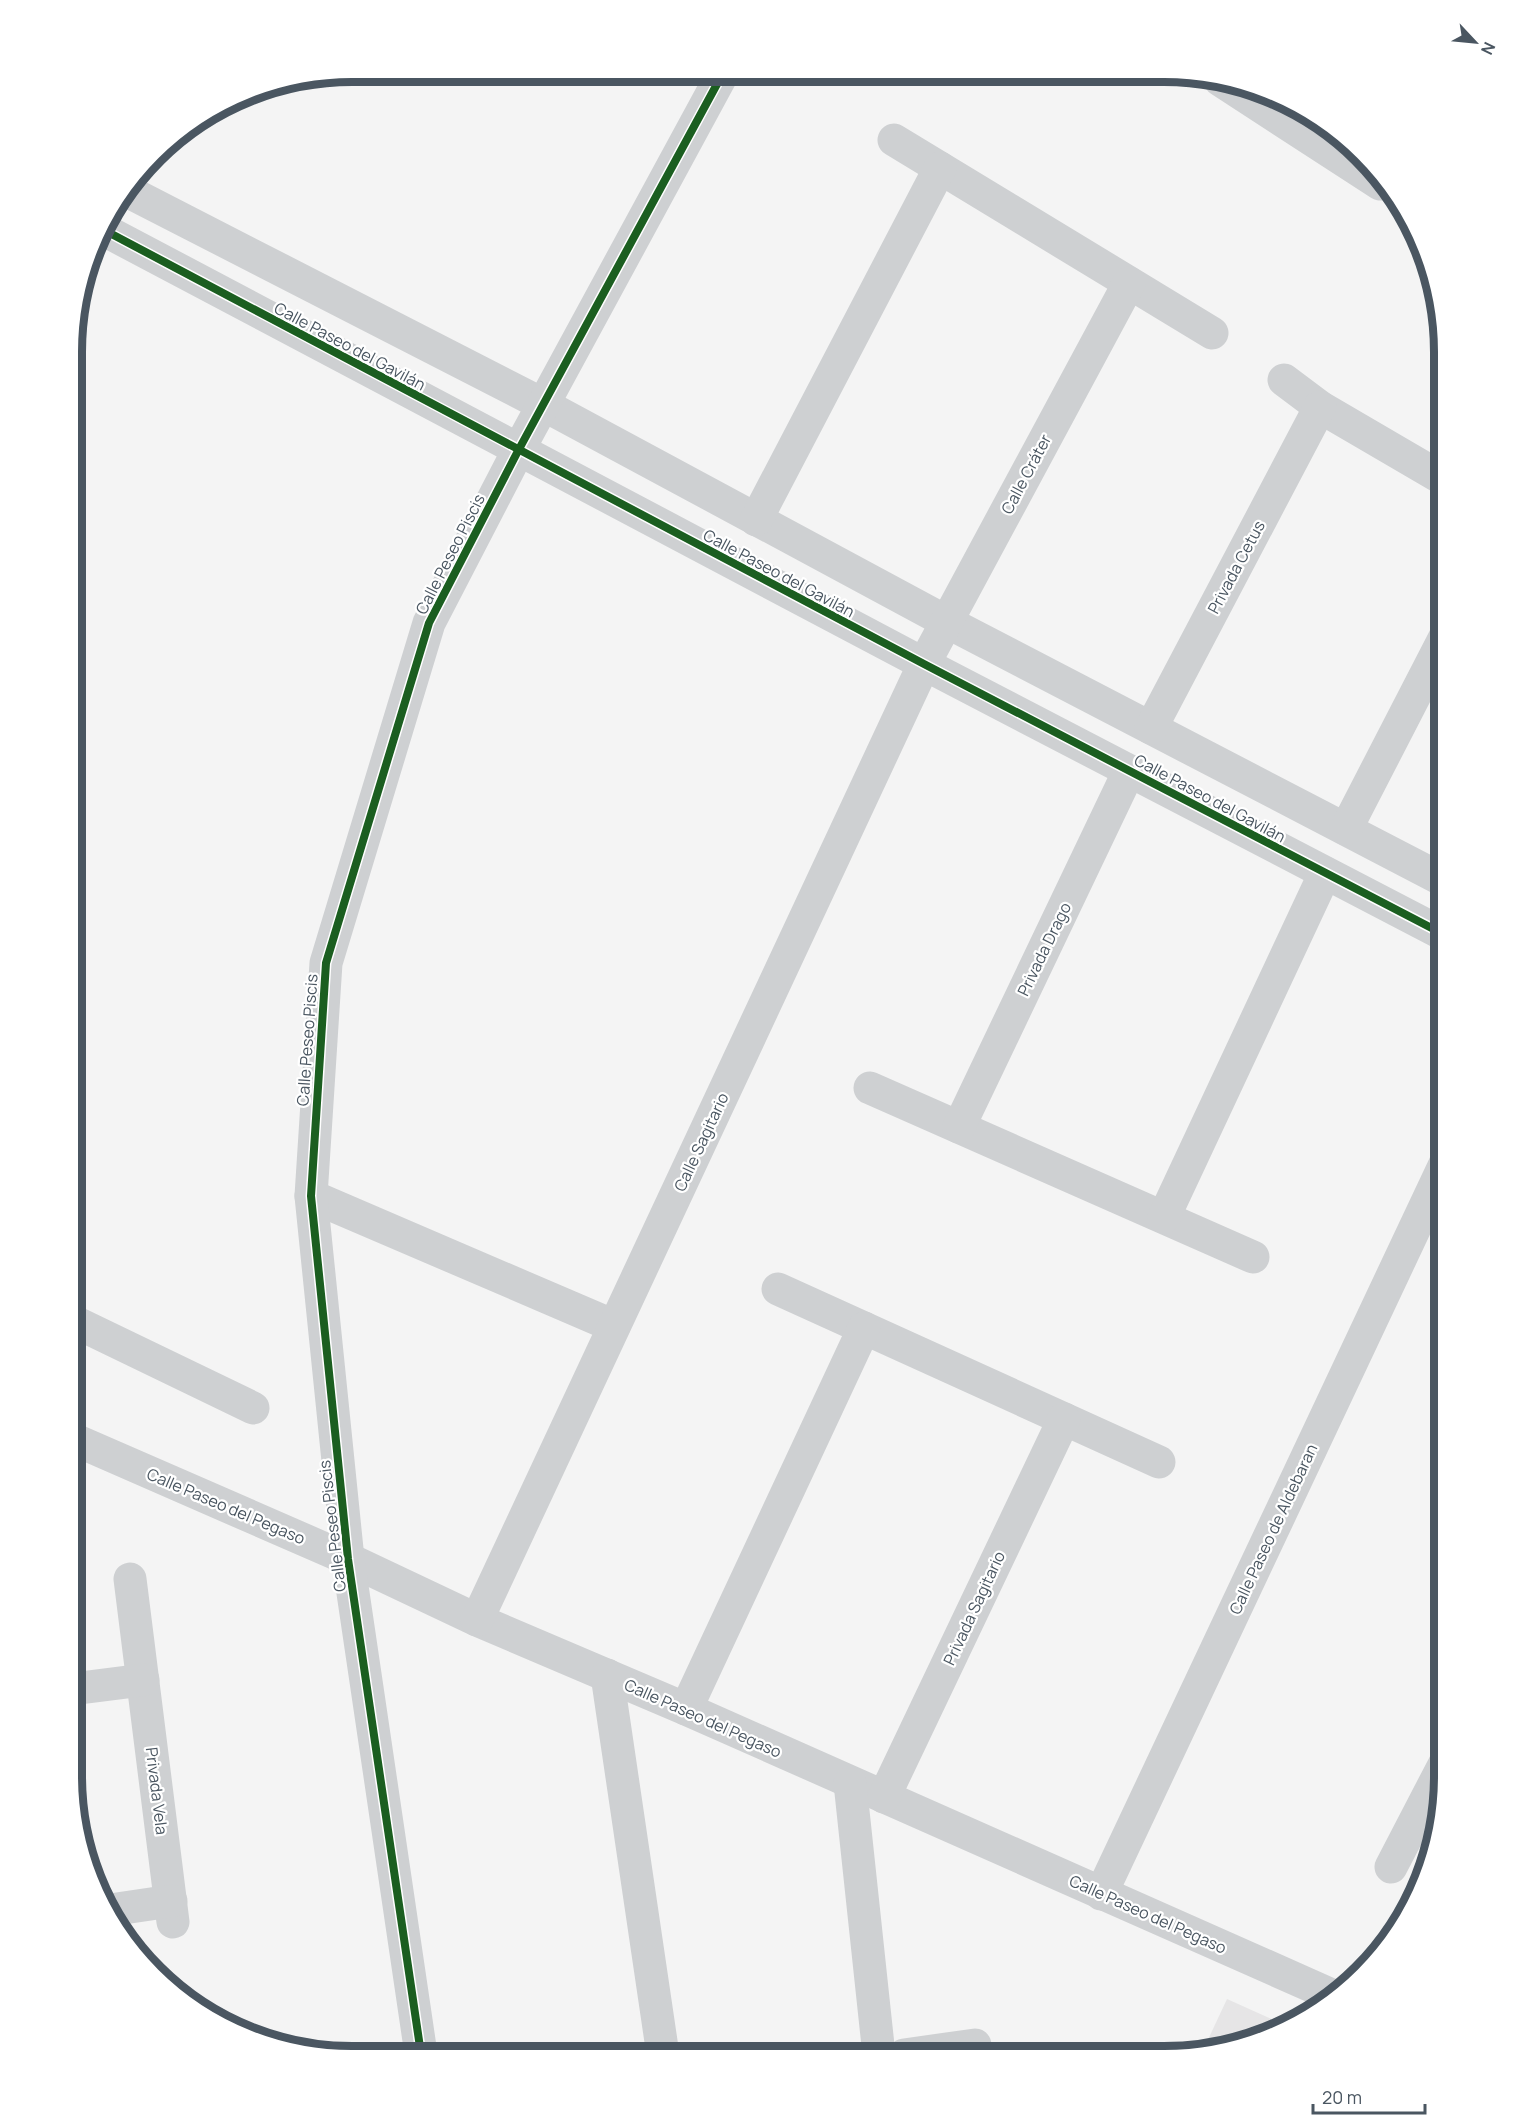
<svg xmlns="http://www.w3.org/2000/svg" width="1517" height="2128" viewBox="0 0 1517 2128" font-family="Manrope,sans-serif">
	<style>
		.education { fill: #e6e5e6 }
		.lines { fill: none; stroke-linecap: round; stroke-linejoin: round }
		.minor { stroke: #ced0d2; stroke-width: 33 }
		.cycleway-casing { stroke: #fff; stroke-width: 11 }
		.cycleway { stroke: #1b5e20; stroke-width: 8 }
		.labels { text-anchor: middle; stroke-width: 4.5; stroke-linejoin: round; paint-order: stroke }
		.street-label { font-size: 16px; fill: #4a5661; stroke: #fff }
		.rim { fill: none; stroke: #4a5661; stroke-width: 8 }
	</style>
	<rect width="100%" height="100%" fill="#f4f4f4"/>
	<!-- education -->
	<path class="education" d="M1227 1999 1289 2027 1205 2046Z"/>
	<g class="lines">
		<!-- minor -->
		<g class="minor">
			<path d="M1220 80 1380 184"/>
			<path d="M894 140 1212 333"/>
			<path d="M127 191 544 405 947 622 1445 881"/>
			<path d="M104 230 924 664 1445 935"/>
			<path d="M1284 380 1320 407 1445 480"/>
			<path d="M756 520 940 168"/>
			<path d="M1151 728 1320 407"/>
			<path d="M1346 829 1445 637"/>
			<path d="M870 1088 1253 1257"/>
			<path d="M959 1127 1129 771"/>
			<path d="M311 1196 614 1326"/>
			<path d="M1164 1217 1325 873"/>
			<path d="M778 1289 1159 1462"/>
			<path d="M73 1321 253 1408"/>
			<path d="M73 1439 348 1559 477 1620 686 1709 1334 1996"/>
			<path d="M130 1579 173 1922"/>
			<path d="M477 1620 924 664 1129 283"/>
			<path d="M607 1675 663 2055"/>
			<path d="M72 1689 143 1680"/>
			<path d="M686 1709 864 1328"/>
			<path d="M850 1783 879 2055"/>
			<path d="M884 1797 1064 1419"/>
			<path d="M1391 1867 1444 1765"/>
			<path d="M1101 1894 1445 1164"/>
			<path d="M110 1910 171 1901"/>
			<path d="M421 2054 348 1559 311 1196 326 963 429 623 518 451 723 73"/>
			<path d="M904 2055 975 2045"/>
		</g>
		<!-- cycleway casing -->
		<g class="cycleway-casing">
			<g id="cycleway">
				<path d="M104 230 924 664 1445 935"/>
				<path d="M421 2054 348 1559 311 1196 326 963 429 623 518 451 723 73"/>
			</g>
		</g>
		<!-- cycleway -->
		<use href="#cycleway" class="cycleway"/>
	</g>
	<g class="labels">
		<!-- street labels -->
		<g class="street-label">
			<text transform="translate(350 346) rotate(28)" y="6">Calle Paseo del Gavilán</text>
			<text transform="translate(1026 474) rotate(-62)" y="6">Calle Cráter</text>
			<text transform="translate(450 554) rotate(-63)" y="6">Calle Peseo Piscis</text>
			<text transform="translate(1236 567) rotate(-62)" y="6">Privada Cetus</text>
			<text transform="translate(779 573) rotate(28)" y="6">Calle Paseo del Gavilán</text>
			<text transform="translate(1210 798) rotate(28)" y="6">Calle Paseo del Gavilán</text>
			<text transform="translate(1044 949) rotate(-64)" y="6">Privada Drago</text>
			<text transform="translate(307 1040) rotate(-86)" y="6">Calle Peseo Piscis</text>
			<text transform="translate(701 1142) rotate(-65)" y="6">Calle Sagitario</text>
			<text transform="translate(226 1506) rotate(23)" y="6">Calle Paseo del Pegaso</text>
			<text transform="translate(332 1526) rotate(-97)" y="6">Calle Peseo Piscis</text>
			<text transform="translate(1273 1529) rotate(-65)" y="6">Calle Paseo de Aldebaran</text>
			<text transform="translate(974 1608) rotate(-65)" y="6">Privada Sagitario</text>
			<text transform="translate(703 1718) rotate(24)" y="6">Calle Paseo del Pegaso</text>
			<text transform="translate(157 1791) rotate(83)" y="6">Privada Vela</text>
			<text transform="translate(1148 1914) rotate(24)" y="6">Calle Paseo del Pegaso</text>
		</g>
	</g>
	<!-- crop -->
	<path d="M0 0H1517V2128H0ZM352 82H1164A270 270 0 0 1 1434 352V1776A270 270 0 0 1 1164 2046H352A270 270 0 0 1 82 1776V352A270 270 0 0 1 352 82Z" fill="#fff" fill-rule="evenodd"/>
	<path class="rim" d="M352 82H1164A270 270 0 0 1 1434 352V1776A270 270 0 0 1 1164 2046H352A270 270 0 0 1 82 1776V352A270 270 0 0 1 352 82Z"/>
	<!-- north arrow -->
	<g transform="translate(1475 42) rotate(116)" stroke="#ffffff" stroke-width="4.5" paint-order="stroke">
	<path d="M0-4.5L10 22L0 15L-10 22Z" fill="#4a5661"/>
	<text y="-9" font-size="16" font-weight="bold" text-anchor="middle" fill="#4a5661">N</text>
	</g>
	<!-- scale -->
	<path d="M1313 2104v9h112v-9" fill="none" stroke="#4a5661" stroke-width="3"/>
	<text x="1322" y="2104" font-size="18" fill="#4a5661" stroke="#ffffff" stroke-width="4.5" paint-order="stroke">20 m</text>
</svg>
